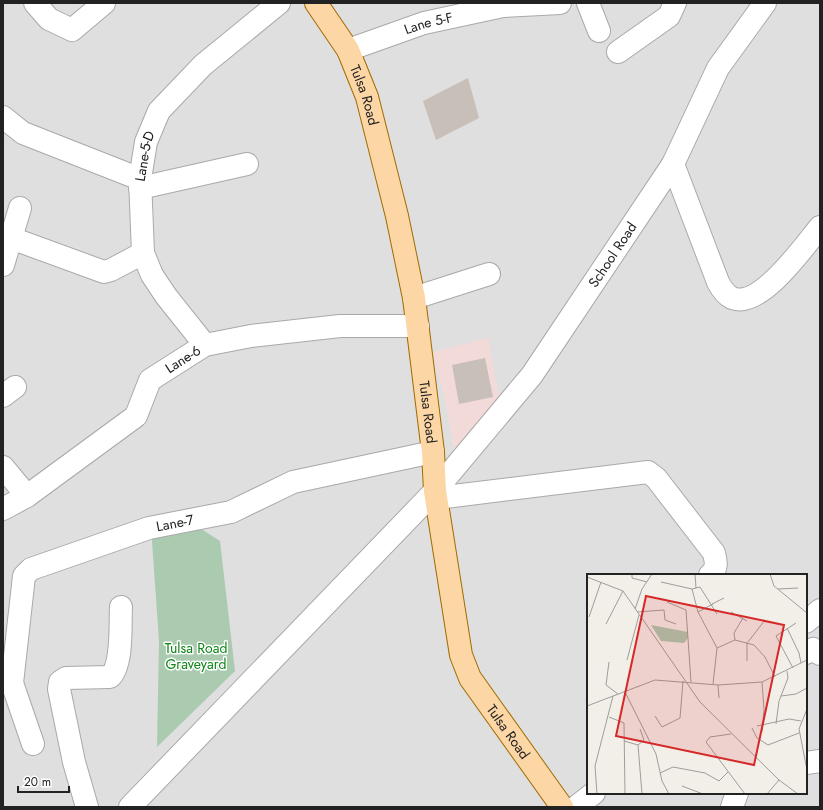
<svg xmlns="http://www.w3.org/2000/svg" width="823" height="810" viewBox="0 0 823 810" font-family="Jost,sans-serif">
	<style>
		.residential { fill: #e0dfdf; fill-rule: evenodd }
		.commercial { fill: #f2dad9 }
		.cemetery { fill: #aacbaf }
		.building { fill: #c7bfb8 }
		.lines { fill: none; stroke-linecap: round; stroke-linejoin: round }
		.minor-casing { stroke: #a9a9a9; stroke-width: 24 }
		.major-casing { stroke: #a06b00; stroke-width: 24 }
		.minor { stroke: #fff; stroke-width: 22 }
		.major { stroke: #fcd6a4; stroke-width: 22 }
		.labels { text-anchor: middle; stroke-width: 3; stroke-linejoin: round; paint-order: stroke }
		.street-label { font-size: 14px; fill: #222; stroke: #fff }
		.park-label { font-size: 14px; fill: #0c8416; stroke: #fff }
		.inset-road { fill: none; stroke: #9f9d99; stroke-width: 1 }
		.view { fill: #d62828; fill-opacity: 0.15; stroke: #d62828; stroke-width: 2 }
		.inset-edge { fill: none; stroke: #222; stroke-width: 2 }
	</style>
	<rect width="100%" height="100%" fill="#f2efe9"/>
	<!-- residential -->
	<path class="residential" d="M3 3H820V807H3ZM588 575H806V793H588Z"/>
	<!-- commercial -->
	<path class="commercial" d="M488 338 500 402 454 452 446 405 433 352Z"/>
	<!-- cemetery -->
	<path class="cemetery" d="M187 520 220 541 235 671 157 747 159 641 151 527Z"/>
	<!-- building -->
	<g class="building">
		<path d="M468 78 479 118 436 140 423 101Z"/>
		<path d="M485 358 493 397 459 404 452 365Z"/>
	</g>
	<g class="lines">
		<!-- minor casing -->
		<g class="minor-casing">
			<g id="minor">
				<path d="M35 3 49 19 72 30 104 3"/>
				<path d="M588 3 599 31"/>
				<path id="s1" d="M348 50 424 23 503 6 560 3"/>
				<path d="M618 52 669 16 675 3"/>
				<path d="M3 117 23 133 140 179"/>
				<path d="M673 164 718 282C721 288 726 295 732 298 760 310 805 245 820 227"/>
				<path d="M140 188 247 164"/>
				<path d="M11 238 104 272 111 270 143 253"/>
				<path d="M3 265 20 208"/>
				<path d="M414 298 489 274"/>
				<path id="s2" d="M205 345 166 296 152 275 143 253 140 179 146 142 159 111 203 65 279 3"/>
				<path d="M3 396 15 387"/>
				<path d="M3 467 27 496"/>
				<path d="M437 498 648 472 656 478 714 553C716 562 718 568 710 575"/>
				<path id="s3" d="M3 509 27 496 136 416 150 380 205 345 251 336 340 326H418"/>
				<path d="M806 622 820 610"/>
				<path d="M806 653 813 649 820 654"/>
				<path d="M3 682 12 683 33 744"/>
				<path id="s4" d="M12 683 24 576 31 569 149 528 231 512 293 482 433 452"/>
				<path d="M806 763 820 761"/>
				<path d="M87 807 74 762 59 689 60 682 66 678 110 677C123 665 120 624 121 607"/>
				<path id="s5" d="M130 807 435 491 532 375 673 164 718 68 765 3"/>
				<path d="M576 807 594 793"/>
				<path d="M732 807 737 793"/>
			</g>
		</g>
		<!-- major casing -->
		<g class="major-casing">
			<g id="major">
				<path id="s6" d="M316 3 348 50 367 97 397 216 414 298 433 452 435 491 461 655 470 678 562 807"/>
			</g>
		</g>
		<!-- minor -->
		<use href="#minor" class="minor"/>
		<!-- major -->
		<use href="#major" class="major"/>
	</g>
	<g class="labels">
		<!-- street labels -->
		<g class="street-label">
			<text dy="5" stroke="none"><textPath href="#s1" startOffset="85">Lane 5-F</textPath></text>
			<text dy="5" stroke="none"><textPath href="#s6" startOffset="105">Tulsa Road</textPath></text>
			<text dy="5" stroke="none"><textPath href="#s2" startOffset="209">Lane-5-D</textPath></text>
			<text dy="5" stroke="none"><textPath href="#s5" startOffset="735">School Road</textPath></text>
			<text dy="5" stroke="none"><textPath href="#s3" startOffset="240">Lane-6</textPath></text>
			<text dy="5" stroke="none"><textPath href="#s6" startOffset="429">Tulsa Road</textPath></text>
			<text dy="5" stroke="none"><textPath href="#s4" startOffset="269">Lane-7</textPath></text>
			<text dy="5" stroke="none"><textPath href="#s6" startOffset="765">Tulsa Road</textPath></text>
		</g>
		<!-- park labels -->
		<g class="park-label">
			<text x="196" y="653">Tulsa Road<tspan x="196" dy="16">Graveyard</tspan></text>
		</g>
	</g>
	<!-- overview -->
	<g transform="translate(587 574)">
		<rect width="220" height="220" fill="#f2efe9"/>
		<path d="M64 51 101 58V64L97 69 74 67Z" fill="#aacbaf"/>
		<path class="inset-road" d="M45 0V4L60 8M108 0 109 14M183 0 187 12 220 39M0 3 36 17 113 128 192 206 211 220M74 8 105 15 113 13 130 40M105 15 111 38 130 74 126 110M191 15 211 14M80 28 99 36 104 108M125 30 137 24M48 35 55 15 65 0M50 38 77 36 78 46 89 50M111 38 126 30M144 38 160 47M2 43 14 8M19 50 36 17M200 54 212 79 214 89M148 66 147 59 156 44M160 68V87M161 68 178 46M130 74 148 66 167 71 178 83 188 103M40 86 52 41M22 88 19 111 31 120M206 94 189 62 209 49M131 111 132 124M38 118 69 180 75 207 82 220M194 122 209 120 220 114M0 132 68 106 131 111 175 108 220 86M220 135 212 155 220 196M68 142 75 153 93 144 96 107M22 143 37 149 38 220M189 150 192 127 201 104 200 97M170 152 202 145 214 147M165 154 170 164 181 171 212 159M53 155 57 166 51 171 55 220M175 158 177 136 175 108M144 160 123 163 119 168 158 220M37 167 51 171M73 199 86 193 118 199 132 207 141 198M95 212 116 220M10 220 8 192 26 122M180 220 192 206"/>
		<path class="view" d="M59 22 197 51 167 191 29 162Z"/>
		<rect width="220" height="220" class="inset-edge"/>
	</g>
	<!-- border -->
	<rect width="823" height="810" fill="none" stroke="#222222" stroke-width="8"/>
	<!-- scale -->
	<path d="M18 786v6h51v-6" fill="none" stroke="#222222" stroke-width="2"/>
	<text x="24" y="786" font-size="12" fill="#222222" stroke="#ffffff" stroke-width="3" paint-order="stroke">20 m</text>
</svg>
